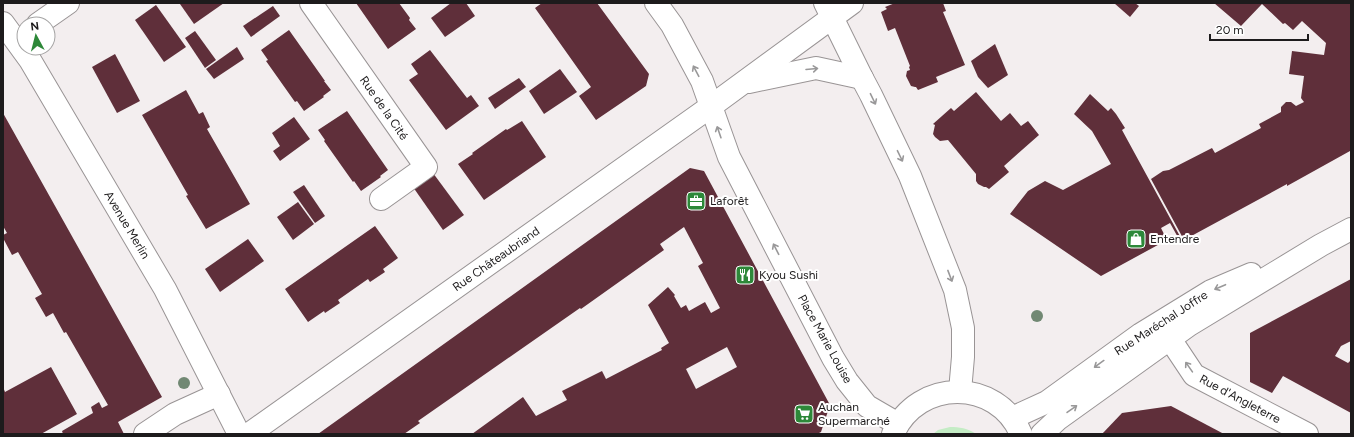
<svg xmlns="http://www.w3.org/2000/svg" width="1354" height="437" viewBox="0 0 1354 437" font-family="Figtree,sans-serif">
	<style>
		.green { fill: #c4ecc5 }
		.building { fill: #5f2f3a; fill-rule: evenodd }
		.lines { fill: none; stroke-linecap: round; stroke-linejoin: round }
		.street-casing { stroke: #999495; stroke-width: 24 }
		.secondary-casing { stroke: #999495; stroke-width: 24 }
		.street { stroke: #fff; stroke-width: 22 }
		.secondary { stroke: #fff; stroke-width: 22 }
		.tree { fill: #718873 }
		.oneway { stroke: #999899 }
		.labels { text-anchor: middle; stroke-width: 4; stroke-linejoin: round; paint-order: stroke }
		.street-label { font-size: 12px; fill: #1d1b1c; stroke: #fff }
		.poi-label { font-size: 12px; fill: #1d1b1c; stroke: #fff; text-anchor: start }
	</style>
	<rect width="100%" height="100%" fill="#f3eeef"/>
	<!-- green -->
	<path class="green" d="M950 427C959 427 968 428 976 434H933L938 430Z"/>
	<!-- building -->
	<g class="building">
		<path d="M181 3H224L194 24 180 4Z"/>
		<path d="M356 3H399L410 18 409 20 416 29 388 49Z"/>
		<path d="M451 3H466L475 16 445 37 431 18Z"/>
		<path d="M542 3H597L649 74 646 86 596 120 579 96 591 87 535 8Z"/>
		<path d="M895 3H943L946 11 943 12 965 65 936 77 938 82 918 90 916 87H915L911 86 906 76 907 71 910 70 909 67 910 66 895 28 888 31 881 12 887 9 885 7Z"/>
		<path d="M1114 3H1135L1139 6 1130 17Z"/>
		<path d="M1214 3H1351V153L1350 151 1287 186V184L1184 240 1151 179 1163 171 1169 170 1212 148 1215 153 1261 128 1259 124 1281 112V107L1286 102H1291L1296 106 1304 102 1301 98 1304 76 1289 74 1292 51 1324 55 1326 43 1302 21 1293 30 1285 23 1283 24 1262 4 1241 26Z"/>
		<path d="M156 5 186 47 164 62 135 20Z"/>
		<path d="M273 6 280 16 251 37 243 26Z"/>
		<path d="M289 30 325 81H324L331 90 323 96 324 97 304 111 297 101 295 102 266 61 268 60 261 50Z"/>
		<path d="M195 31 216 60 205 68 185 38Z"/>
		<path d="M995 44 1008 75 988 88 978 77 971 61Z"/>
		<path d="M237 47 244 59 214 79 206 69Z"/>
		<path d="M430 50 467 98 471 95 479 106 446 130 409 80 418 74 411 64Z"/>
		<path d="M115 54 140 101 117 113 92 67Z"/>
		<path d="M560 69 577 92 544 114 529 91Z"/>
		<path d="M519 78 526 87 495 109 488 98Z"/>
		<path d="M186 90 199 114 203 112 210 127 207 129 250 204 206 229 186 196 188 195 142 115Z"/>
		<path d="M976 92 1001 121 1010 113 1021 126 1028 121 1039 135 1004 166 1009 172 989 189 986 187H984L978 184 976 181V174L948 140 940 141 935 137 933 134 935 125 933 124 951 108 954 111Z"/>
		<path d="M1090 94 1108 111 1111 108 1116 114 1125 128 1122 130 1182 240 1180 241 1170 223 1161 228 1167 240 1101 276 1010 214 1028 191 1045 181 1063 190 1111 164 1092 131 1074 114Z"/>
		<path d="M347 111 388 170 380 176 381 177 361 191 354 181 353 182 324 141 325 140 318 130Z"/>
		<path d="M3 113 162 397 118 422 124 434H63L62 431 93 413 91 407 99 402 102 408 108 405 66 332 64 333 53 313 46 317 35 298 42 294 18 252 12 255 3 238V235L7 233 3 226Z"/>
		<path d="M294 117 310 139 280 161 273 151 280 146 272 133Z"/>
		<path d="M522 121 546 157 484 200 458 164 473 154 472 153 506 129 507 130Z"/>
		<path d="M690 168 704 171 830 405 821 432 817 434H472L523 397 536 416 567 400 562 391 602 371 606 379 662 350 661 348 669 343 648 305 668 287 675 295 674 296 681 308 686 305 689 311 705 302 711 313 720 308 698 266 703 263 684 227 660 244 664 250 581 309 580 308 418 421 420 423 404 434H318ZM727 347 737 367 696 389 686 369Z"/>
		<path d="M433 173 464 215 443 230 413 187Z"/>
		<path d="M304 185 325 216 315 223 293 192Z"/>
		<path d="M298 202 314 224 293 240 277 217Z"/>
		<path d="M375 226 398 258 383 269 385 272 370 282 368 279 338 300 340 303 325 313 324 311 308 322 285 289Z"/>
		<path d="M248 239 264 261 220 292 205 269Z"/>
		<path d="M1351 279V341L1341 346 1335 356 1348 363 1351 360V413L1283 376 1272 393 1250 382V333Z"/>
		<path d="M51 367 77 414 41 434H3V387L5 392Z"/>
		<path d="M1171 406 1224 434H1102L1122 413Z"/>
	</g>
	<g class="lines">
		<!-- street casing -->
		<g class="street-casing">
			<g id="street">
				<path d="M311 3 426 167 381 199"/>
				<path d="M656 3 672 25 702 81 729 157 833 358 847 381 867 406 898 424"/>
				<path d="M825 3 862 78 871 95 910 176 955 290 963 328V357L960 391"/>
				<path d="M38 24 68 3"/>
				<path d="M749 82 816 68 862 78"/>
				<path d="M1156 337 1170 339 1194 375 1307 434"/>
				<path d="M1012 418 1047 402 1141 334 1211 291 1251 274"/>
				<path d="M145 434 175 414 219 394"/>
				<path d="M249 434 710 107 852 3"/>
				<path d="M893 434C918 378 997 378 1021 434"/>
				<path d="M1042 434 1058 419 1189 325 1321 245 1351 229"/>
			</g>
		</g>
		<!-- secondary casing -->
		<g class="secondary-casing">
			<path id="secondary" d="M3 23 30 60 165 289 239 434"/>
		</g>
		<!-- street -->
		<use href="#street" class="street"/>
		<!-- secondary -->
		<use href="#secondary" class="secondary"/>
	</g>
	<!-- trees -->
	<g class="tree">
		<circle cx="1037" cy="316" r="6"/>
		<circle cx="184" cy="383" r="6"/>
	</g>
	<!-- one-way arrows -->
	<defs><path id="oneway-shaft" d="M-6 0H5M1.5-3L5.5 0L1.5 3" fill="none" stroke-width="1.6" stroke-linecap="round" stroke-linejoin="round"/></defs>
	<g class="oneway">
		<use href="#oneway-shaft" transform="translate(812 69) rotate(-5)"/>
		<use href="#oneway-shaft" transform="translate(696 71) rotate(-118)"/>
		<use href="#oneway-shaft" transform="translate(873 99) rotate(64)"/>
		<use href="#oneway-shaft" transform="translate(719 132) rotate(-109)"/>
		<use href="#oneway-shaft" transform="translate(900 156) rotate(64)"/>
		<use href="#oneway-shaft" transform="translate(776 249) rotate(-117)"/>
		<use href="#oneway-shaft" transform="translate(950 276) rotate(69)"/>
		<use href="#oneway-shaft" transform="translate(1220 287) rotate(157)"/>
		<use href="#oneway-shaft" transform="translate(1099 364) rotate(144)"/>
		<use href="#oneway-shaft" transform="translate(1189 367) rotate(-125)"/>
		<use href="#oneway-shaft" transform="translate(1072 409) rotate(-35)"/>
	</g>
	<!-- icons -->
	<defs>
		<g id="office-square" transform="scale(1)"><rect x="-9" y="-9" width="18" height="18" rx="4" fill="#2d8839" stroke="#fff"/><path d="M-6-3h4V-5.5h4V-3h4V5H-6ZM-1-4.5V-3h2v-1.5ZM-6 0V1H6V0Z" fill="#fff"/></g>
		<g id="shop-square" transform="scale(1)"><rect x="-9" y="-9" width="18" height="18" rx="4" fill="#2d8839" stroke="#fff"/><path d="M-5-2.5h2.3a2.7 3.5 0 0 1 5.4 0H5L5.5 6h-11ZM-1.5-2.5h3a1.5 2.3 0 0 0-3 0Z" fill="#fff"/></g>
		<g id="restaurant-square" transform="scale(1)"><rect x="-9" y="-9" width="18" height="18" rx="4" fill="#2d8839" stroke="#fff"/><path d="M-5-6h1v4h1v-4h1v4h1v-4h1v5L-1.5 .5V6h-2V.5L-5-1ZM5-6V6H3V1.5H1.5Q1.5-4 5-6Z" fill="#fff"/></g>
		<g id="supermarket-square" transform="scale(1)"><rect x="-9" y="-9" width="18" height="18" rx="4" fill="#2d8839" stroke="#fff"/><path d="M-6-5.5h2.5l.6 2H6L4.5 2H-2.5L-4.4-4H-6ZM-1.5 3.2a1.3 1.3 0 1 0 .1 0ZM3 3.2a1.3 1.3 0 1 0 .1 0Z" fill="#fff"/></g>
	</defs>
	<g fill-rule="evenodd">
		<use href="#office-square" x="696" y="201"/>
		<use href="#shop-square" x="1136" y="239"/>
		<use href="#restaurant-square" x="745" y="275"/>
		<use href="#supermarket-square" x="804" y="414"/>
	</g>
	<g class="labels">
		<!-- street labels -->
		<g class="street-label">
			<text transform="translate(384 108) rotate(55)" y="4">Rue de la Cité</text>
			<text transform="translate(127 225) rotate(59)" y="4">Avenue Merlin</text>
			<text transform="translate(496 259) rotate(-35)" y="4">Rue Châteaubriand</text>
			<text transform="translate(1161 323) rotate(-33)" y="4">Rue Maréchal Joffre</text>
			<text transform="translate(825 339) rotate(61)" y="4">Place Marie Louise</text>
			<text transform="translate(1240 399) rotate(28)" y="4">Rue d'Angleterre</text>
		</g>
		<!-- poi labels -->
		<g class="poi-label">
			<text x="710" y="205">Laforêt</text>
			<text x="1150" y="243">Entendre</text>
			<text x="759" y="279">Kyou Sushi</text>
			<text x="818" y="411">Auchan<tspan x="818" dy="14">Supermarché</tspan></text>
		</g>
	</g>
	<!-- border -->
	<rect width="1354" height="437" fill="none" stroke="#1d1b1c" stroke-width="8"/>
	<!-- north arrow -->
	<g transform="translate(36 36) rotate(353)"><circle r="19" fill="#ffffff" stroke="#a5a4a4"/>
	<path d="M0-3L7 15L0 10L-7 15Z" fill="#2d8839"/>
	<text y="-6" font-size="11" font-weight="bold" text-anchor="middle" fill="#1d1b1c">N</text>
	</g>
	<!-- scale -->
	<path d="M1210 34v6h98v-6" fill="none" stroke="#1d1b1c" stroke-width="2"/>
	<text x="1216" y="34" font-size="12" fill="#1d1b1c" stroke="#ffffff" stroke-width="3" paint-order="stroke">20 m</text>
</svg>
